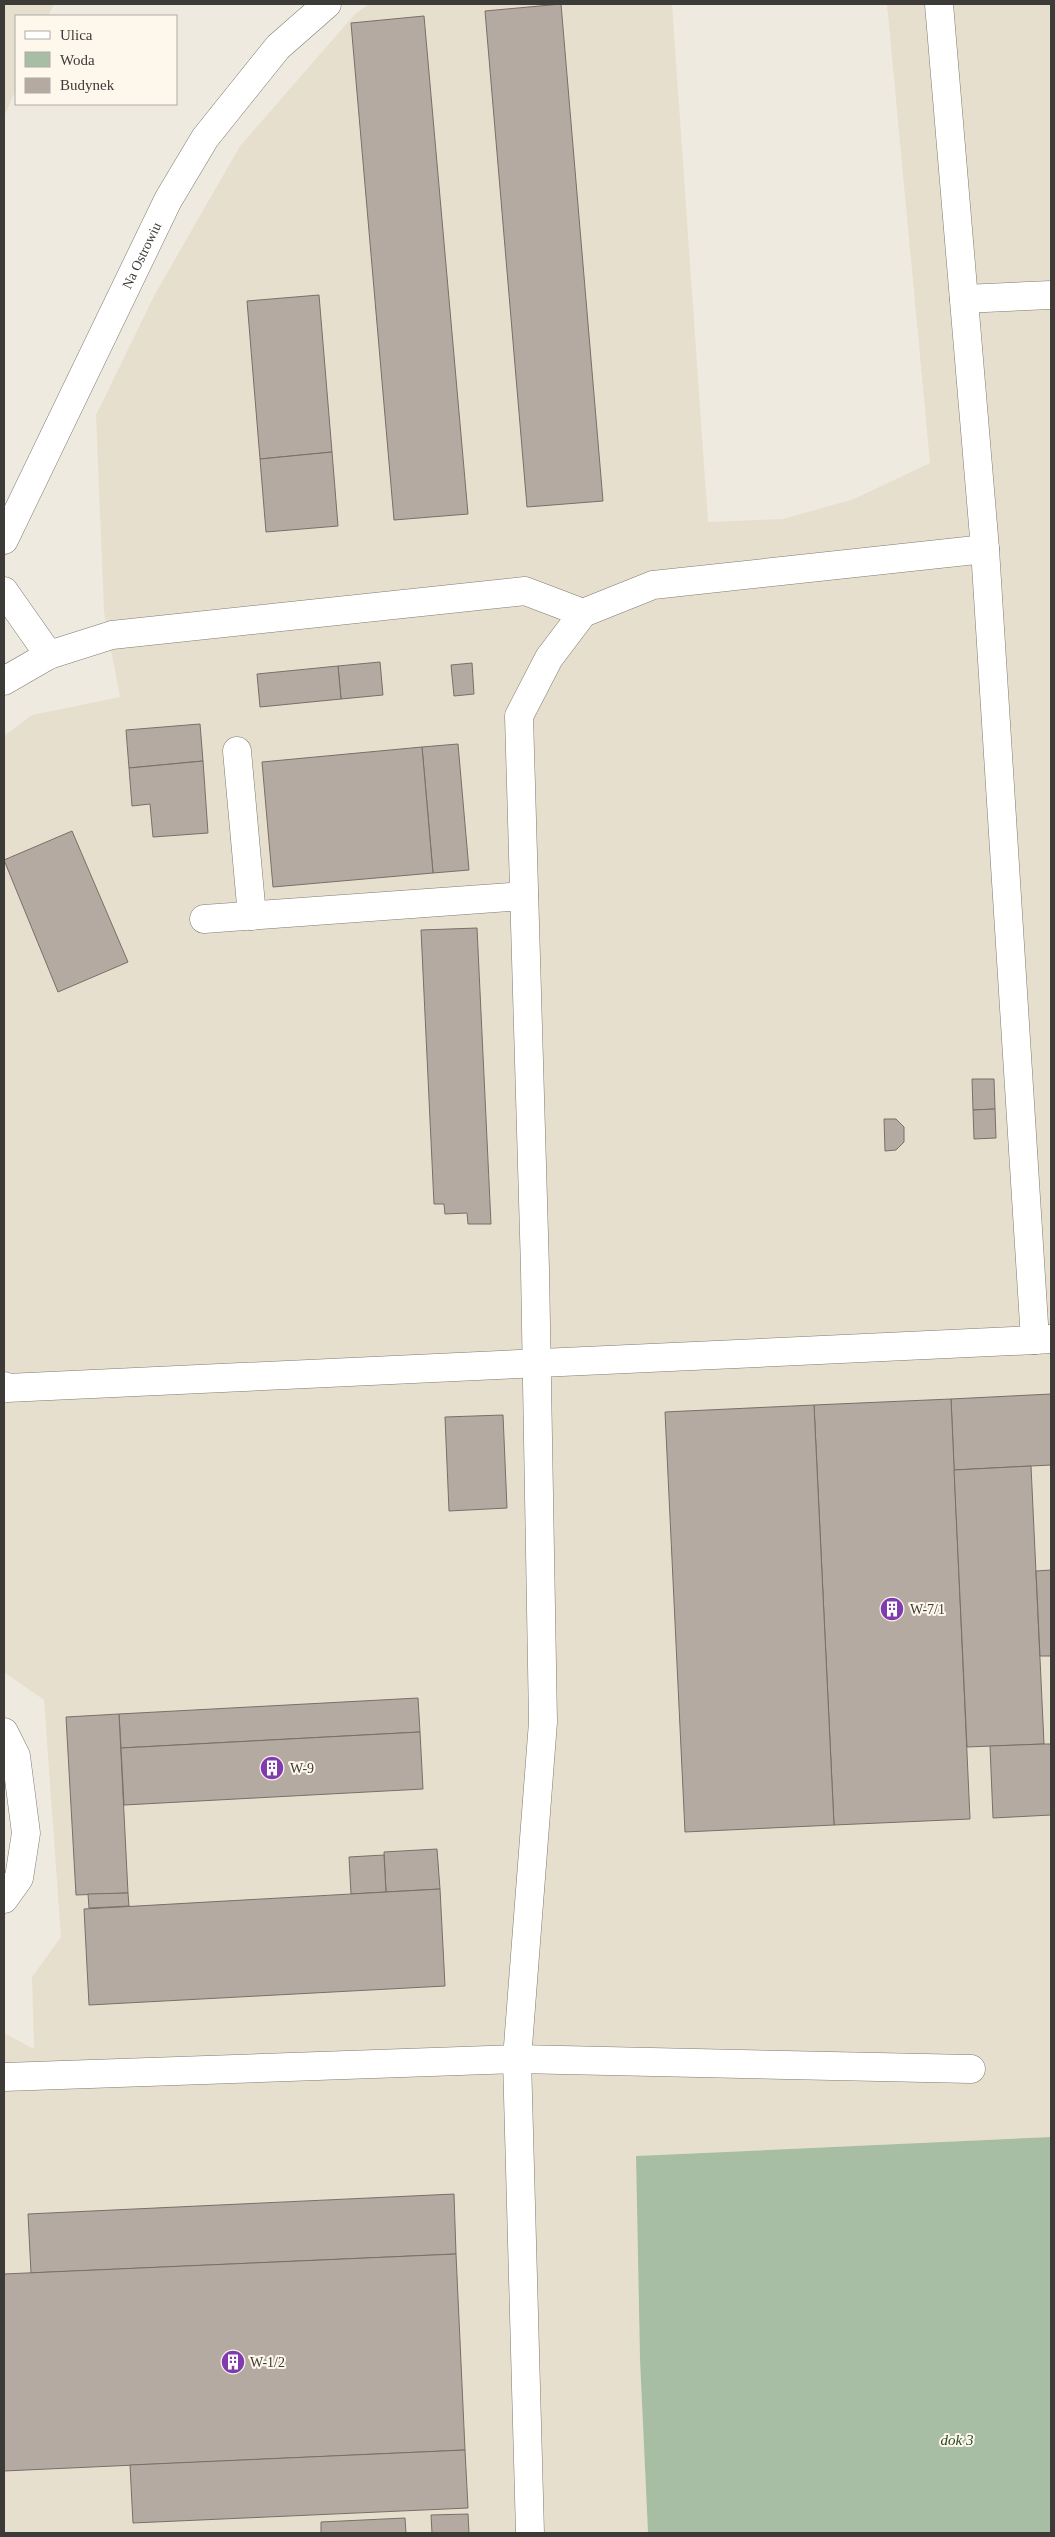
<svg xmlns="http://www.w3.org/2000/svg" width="1055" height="2537" viewBox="0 0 1055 2537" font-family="Georgia,serif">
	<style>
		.built { fill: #e7dfcd }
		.water { fill: #a8bea4 }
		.building { fill: #b4aaa2; stroke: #786f68 }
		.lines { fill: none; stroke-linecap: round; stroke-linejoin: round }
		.minor-casing { stroke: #7f7a70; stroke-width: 29 }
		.minor { stroke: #fff; stroke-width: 28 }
		.labels { text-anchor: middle; stroke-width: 4; stroke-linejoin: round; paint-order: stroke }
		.street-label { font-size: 14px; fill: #3d3b37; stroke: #fdf7ec }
		.poi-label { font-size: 14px; fill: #3d3b37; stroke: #fdf7ec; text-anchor: start }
		.water-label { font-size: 15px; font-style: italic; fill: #264721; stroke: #fdf7ec }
	</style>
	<rect width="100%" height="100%" fill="#efeadf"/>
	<!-- built -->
	<g class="built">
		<path d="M4 4H54L48 16H16V89L4 117Z"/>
		<path d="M369 4H672L708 522 783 519 854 499 930 463 887 4H1051V2137L636 2156 640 2360 648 2533H4V2033L34 2049 32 1977 61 1937 44 1700 4 1672V736L32 715 120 697 104 612 96 415 154 296 240 146 355 14Z"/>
	</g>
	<!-- water -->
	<path class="water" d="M1051 2137V2533H648L640 2360 636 2156Z"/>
	<!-- building -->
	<g class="building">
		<path d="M561 4 603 501 527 507 485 11Z"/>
		<path d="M424 16 468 514 394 520 351 23Z"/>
		<path d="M319 295 332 452 260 459 247 301Z"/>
		<path d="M332 452 338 526 266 532 260 459Z"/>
		<path d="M380 662 383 695 341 699 338 666Z"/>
		<path d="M472 663 474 694 454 696 451 665Z"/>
		<path d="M338 666 341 699 260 707 257 674Z"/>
		<path d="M200 724 203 761 129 768 126 730Z"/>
		<path d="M458 744 469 870 433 873 422 747Z"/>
		<path d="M422 747 433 873 273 887 262 762Z"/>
		<path d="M203 761 208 833 153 837 150 804 132 806 129 768Z"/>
		<path d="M72 831 128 962 58 992 4 860Z"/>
		<path d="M477 928 491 1224H468L467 1213 445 1214 444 1204H434L421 930Z"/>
		<path d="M972 1079H994L995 1109 973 1110Z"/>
		<path d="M995 1109 996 1138 974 1139 973 1110Z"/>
		<path d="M884 1119H896L904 1127V1142L896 1150 885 1151Z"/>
		<path d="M1051 1394V1465L954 1470 951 1399Z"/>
		<path d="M951 1399 970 1819 834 1825 814 1405Z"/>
		<path d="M814 1405 834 1825 685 1832 665 1412Z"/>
		<path d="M503 1415 507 1508 449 1511 445 1417Z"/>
		<path d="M1031 1466 1044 1744 967 1747 954 1470Z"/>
		<path d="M1051 1570V1656H1040L1036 1571Z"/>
		<path d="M418 1698 420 1732 121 1748 119 1714Z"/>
		<path d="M119 1714 128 1893 76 1895 66 1717Z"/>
		<path d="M420 1732 423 1789 124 1805 121 1748Z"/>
		<path d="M1044 1744H1051V1815L993 1818 990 1746Z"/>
		<path d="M437 1849 440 1889 386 1892 384 1852Z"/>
		<path d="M384 1855 386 1892 351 1894 349 1857Z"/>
		<path d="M440 1889 445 1986 89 2005 84 1909Z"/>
		<path d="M128 1893 129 1906 89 1908 88 1894Z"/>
		<path d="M454 2194 456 2254 31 2273 28 2214Z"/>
		<path d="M456 2254 465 2450 4 2471V2274Z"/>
		<path d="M465 2450 468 2508 133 2523 130 2465Z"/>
		<path d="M468 2514 469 2533H432L431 2515Z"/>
		<path d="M405 2518 406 2533H321V2522Z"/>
	</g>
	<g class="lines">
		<!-- minor casing -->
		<g class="minor-casing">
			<g id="minor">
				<path d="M939 4 985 549 1035 1340 1051 1339"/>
				<path d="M964 299 1051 295"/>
				<path id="s1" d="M4 540 168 200 205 138 278 47 327 4"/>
				<path d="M4 591 49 655"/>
				<path d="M4 681 49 655 112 635 525 591 583 613"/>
				<path d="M237 751 252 916"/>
				<path d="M204 919 524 896"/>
				<path d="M4 1386 7 1388 1035 1340"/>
				<path d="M4 1732 16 1756 26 1833 19 1878 4 1899"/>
				<path d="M4 2077 517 2059 971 2069"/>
				<path d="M530 2533 517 2059 543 1722 535 1269 519 716 549 658 583 613 653 585 985 549"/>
			</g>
		</g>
		<!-- minor -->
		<use href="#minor" class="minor"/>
	</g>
	<!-- icons -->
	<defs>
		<g id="building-disc" transform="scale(1.25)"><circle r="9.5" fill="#803baf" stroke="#fdf7ec"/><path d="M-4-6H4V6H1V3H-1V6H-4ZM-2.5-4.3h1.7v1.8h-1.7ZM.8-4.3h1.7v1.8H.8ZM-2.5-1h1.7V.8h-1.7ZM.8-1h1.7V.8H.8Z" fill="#fff"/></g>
	</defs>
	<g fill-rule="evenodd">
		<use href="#building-disc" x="892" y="1609"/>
		<use href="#building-disc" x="272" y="1768"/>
		<use href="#building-disc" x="233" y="2362"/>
	</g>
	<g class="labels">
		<!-- street labels -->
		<g class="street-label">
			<text dy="5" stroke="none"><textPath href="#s1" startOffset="316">Na Ostrowiu</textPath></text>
		</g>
		<!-- poi labels -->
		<g class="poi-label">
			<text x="910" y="1614">W-7/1</text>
			<text x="290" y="1773">W-9</text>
			<text x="250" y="2367">W-1/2</text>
		</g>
		<!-- water labels -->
		<g class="water-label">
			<text x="957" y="2445">dok 3</text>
		</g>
	</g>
	<!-- border -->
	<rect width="1055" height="2537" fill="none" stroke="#3d3b37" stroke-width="10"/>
	<!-- legend -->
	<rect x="15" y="15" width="162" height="90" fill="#fdf7ec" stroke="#b0aca4"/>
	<rect x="25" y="31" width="25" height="8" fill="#ffffff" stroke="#b0aca4"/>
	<text x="60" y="40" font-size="15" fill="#3d3b37">Ulica</text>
	<rect x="25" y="52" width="25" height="15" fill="#a8bea4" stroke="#b0aca4"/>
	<text x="60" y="65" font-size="15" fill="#3d3b37">Woda</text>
	<rect x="25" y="78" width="25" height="15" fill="#b4aaa2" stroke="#b0aca4"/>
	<text x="60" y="90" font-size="15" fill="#3d3b37">Budynek</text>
</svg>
